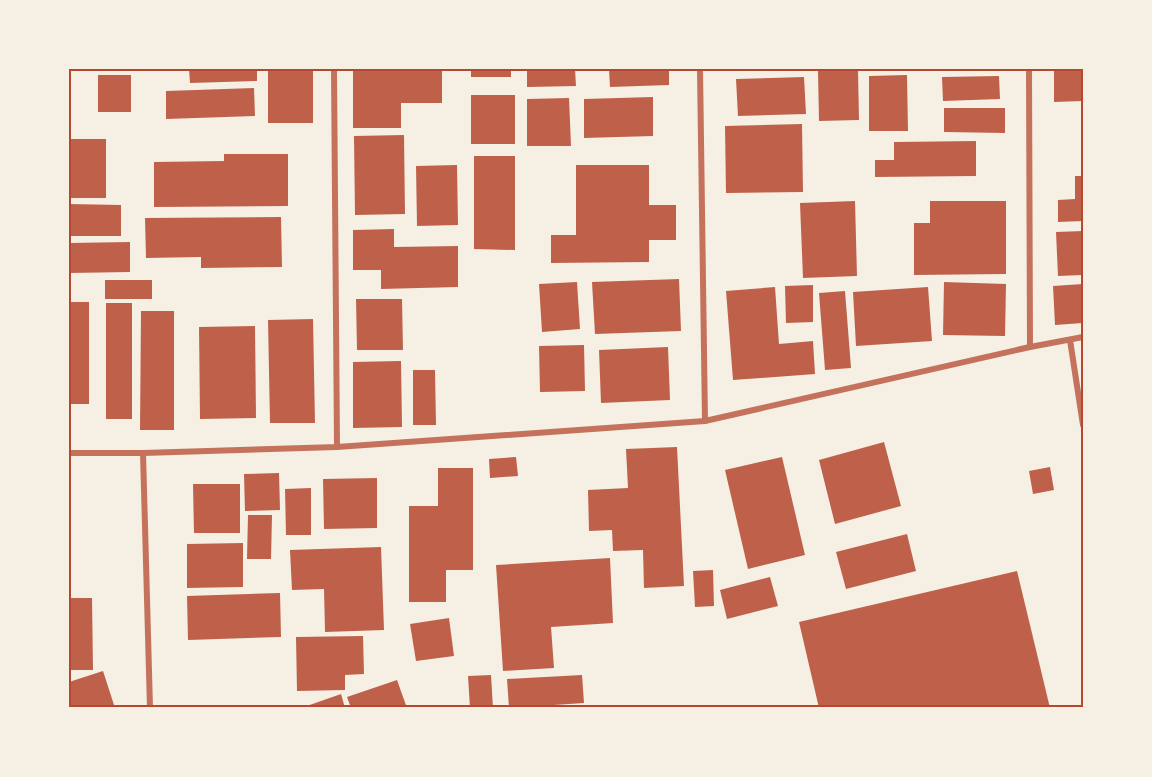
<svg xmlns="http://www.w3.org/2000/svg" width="1152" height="777" viewBox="0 0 1152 777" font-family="'Zilla Slab',serif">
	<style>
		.building { fill: #bf614a }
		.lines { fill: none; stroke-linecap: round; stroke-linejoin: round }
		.minor { stroke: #c5725c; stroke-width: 6 }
		.neatline { fill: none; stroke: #b5482f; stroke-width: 2 }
	</style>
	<rect width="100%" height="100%" fill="#f6efe4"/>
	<!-- building -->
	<g class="building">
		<path d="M189 69H257V81L190 83Z"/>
		<rect x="268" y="69" width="45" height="54"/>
		<path d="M353 69H442V103H401V128H353Z"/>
		<rect x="471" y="69" width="40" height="8"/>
		<path d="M527 69H575L576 86 527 87Z"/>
		<path d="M609 69H669V85L610 87Z"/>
		<path d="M858 70 859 120 819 121 818 71Z"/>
		<path d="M1054 71H1083V101L1054 102Z"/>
		<rect x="98" y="75" width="33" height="37"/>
		<path d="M907 75 908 131H869V76Z"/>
		<path d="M999 76 1000 99 943 101 942 77Z"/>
		<path d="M804 77 806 114 738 116 736 79Z"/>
		<path d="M254 88 255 116 166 119V91Z"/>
		<rect x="471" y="95" width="44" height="49"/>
		<path d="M653 97V136L584 138V99Z"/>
		<path d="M569 98 571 146H527V99Z"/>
		<path d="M944 108H1005V133L944 132Z"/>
		<path d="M802 124 803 192 726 193 725 126Z"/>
		<path d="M404 135 405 214 355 215 354 136Z"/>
		<rect x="69" y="139" width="37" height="59"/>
		<path d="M976 141V176L875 177V160H894V142Z"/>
		<path d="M224 154H288V206L154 207V162L224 161Z"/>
		<path d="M474 156H515V250L474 249Z"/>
		<path d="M457 165 458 225 417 226 416 166Z"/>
		<path d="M576 165H649V205H676V240H649V262L551 263V235H576Z"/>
		<path d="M1075 176H1083V221L1058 222V200L1075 199Z"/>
		<path d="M855 201 857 276 803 278 800 203Z"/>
		<path d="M930 201H1006V274L914 275V223H930Z"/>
		<path d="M69 204 121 205V236H69Z"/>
		<path d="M281 217 282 267 201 268V257L146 258 145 218Z"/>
		<path d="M394 229V247L458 246V287L381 289V270H353V230Z"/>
		<path d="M1083 231V275L1058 276 1056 232Z"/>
		<path d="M130 242V272L69 273V243Z"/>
		<path d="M679 279 681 331 595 334 592 282Z"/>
		<rect x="105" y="280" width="47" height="19"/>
		<path d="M577 282 580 329 542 332 539 284Z"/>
		<path d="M944 282 1006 284 1005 336 943 335Z"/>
		<path d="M1083 284V323L1055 325 1053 286Z"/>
		<path d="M813 285V322L786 323 785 286Z"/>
		<path d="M775 287 779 344 813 341 815 374 733 380 726 291Z"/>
		<path d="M928 287 932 341 856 346 853 292Z"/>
		<path d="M845 291 851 368 825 370 819 293Z"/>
		<path d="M356 299H402L403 350H357Z"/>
		<rect x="69" y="302" width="20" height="102"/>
		<rect x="106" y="303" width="26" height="116"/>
		<path d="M141 311H174V430H140Z"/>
		<path d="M313 319 315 423H270L268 320Z"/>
		<path d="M255 326 256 418 200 419 199 327Z"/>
		<path d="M584 345 585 391 540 392 539 346Z"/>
		<path d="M668 347 670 400 601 403 599 350Z"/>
		<path d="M401 361 402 427 353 428V362Z"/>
		<path d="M413 370H435L436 425H413Z"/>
		<path d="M884 442 901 506 835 524 819 460Z"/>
		<path d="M677 447 684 586 644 588 643 550 613 551 612 530 589 531 588 490 628 488 626 449Z"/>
		<path d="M516 457 518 476 490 478 489 459Z"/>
		<path d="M782 457 805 555 748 569 725 470Z"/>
		<path d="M1050 467 1054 490 1033 494 1029 471Z"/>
		<path d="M438 468H473V570H446V602H409V506H438Z"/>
		<path d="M279 473 280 510 245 511 244 474Z"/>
		<path d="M377 478V528L324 529 323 479Z"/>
		<path d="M193 484H240V533H194Z"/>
		<path d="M311 488V535H286L285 489Z"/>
		<path d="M248 515H272L271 559H247Z"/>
		<path d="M907 534 916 571 846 589 836 552Z"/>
		<path d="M243 543V587L187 588V544Z"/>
		<path d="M381 547 384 630 325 632 324 589 292 590 290 550Z"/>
		<path d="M610 558 613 623 551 627 554 668 503 671 496 565Z"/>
		<path d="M713 570 714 606 695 607 693 571Z"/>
		<path d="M1017 571 1050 708H819L799 622Z"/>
		<path d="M770 577 778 606 727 619 720 590Z"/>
		<path d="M280 593 281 637 188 640 187 596Z"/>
		<path d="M69 598H92L93 670H69Z"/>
		<path d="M449 618 454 656 416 661 410 624Z"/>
		<path d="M363 636 364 674 345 675V690L297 691 296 637Z"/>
		<path d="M103 671 115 708H69V682Z"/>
		<path d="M491 675 493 708H470L468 676Z"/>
		<path d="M582 675 584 703 509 708 507 679Z"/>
		<path d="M397 680 407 708H351L347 697Z"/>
		<path d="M341 694 345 708H301Z"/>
	</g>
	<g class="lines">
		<!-- minor -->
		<g class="minor">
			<path d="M334 69 337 447"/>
			<path d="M700 69 705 421"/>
			<path d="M1029 69 1030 347"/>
			<path d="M1070 340 1083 425"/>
			<path d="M69 453H143L337 447 705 421 1030 347 1083 337"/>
			<path d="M143 453 150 708"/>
		</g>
	</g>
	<!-- border -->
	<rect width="1152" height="777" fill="none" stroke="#f6efe4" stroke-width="141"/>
	<rect x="70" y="70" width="1012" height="636" class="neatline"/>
</svg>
